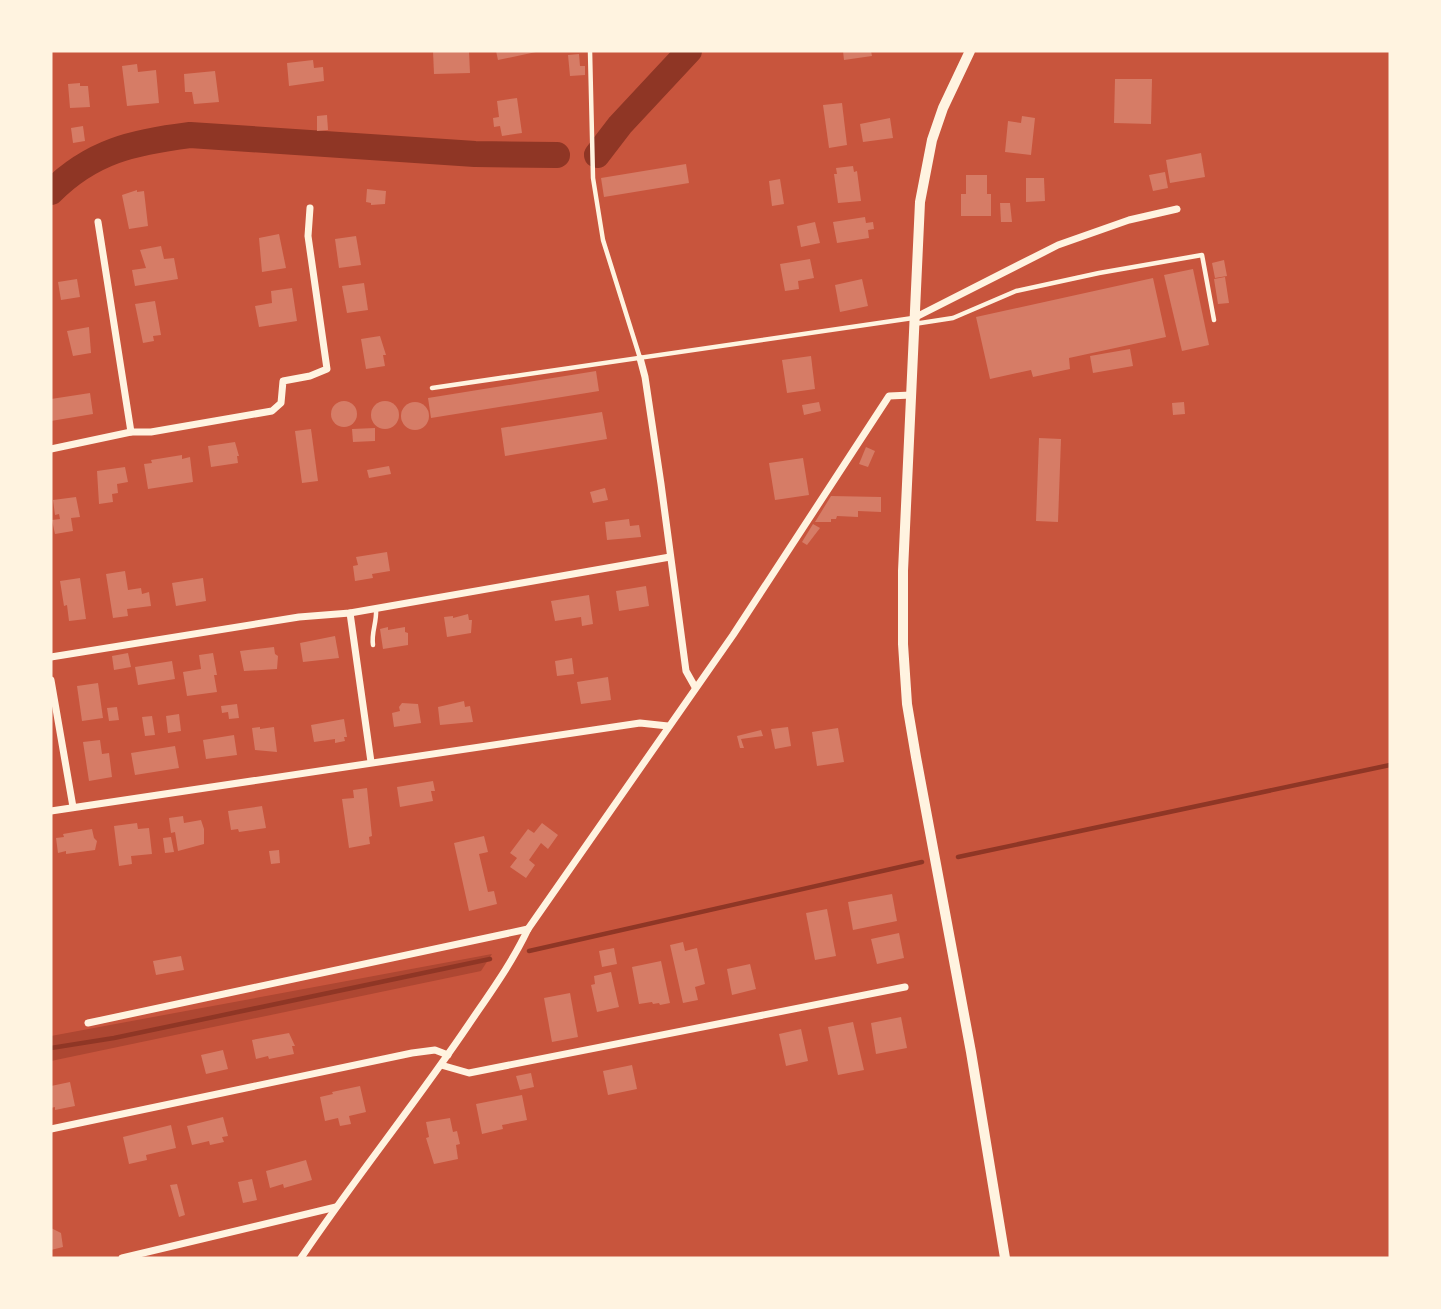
<svg xmlns="http://www.w3.org/2000/svg" width="1441" height="1309" viewBox="0 0 1441 1309" font-family="'Exo 2',sans-serif">
	<style>
		.green { fill: #ae4732 }
		.lines { fill: none; stroke-linecap: round; stroke-linejoin: round }
		.stream { stroke: #8f3625; stroke-width: 4.5 }
		.river { stroke: #8f3625; stroke-width: 26 }
		.building { fill: #d67c66 }
		.service { stroke: #fff3e0; stroke-width: 4.5 }
		.minor { stroke: #fff3e0; stroke-width: 7 }
		.tertiary { stroke: #fff3e0; stroke-width: 10 }
	</style>
	<rect width="100%" height="100%" fill="#c8553d"/>
	<!-- green -->
	<path class="green" d="M492 954 481 971 51 1061V1036Z"/>
	<g class="lines">
		<!-- stream -->
		<g class="stream">
			<path d="M958 857 1390 765"/>
			<path d="M529 951 922 862"/>
			<path d="M51 1048 114 1038 490 959"/>
		</g>
		<!-- river -->
		<g class="river">
			<path d="M597 155 620 125 689 51"/>
			<path d="M51 192C92 151 134 142 190 135L475 154 557 155"/>
		</g>
	</g>
	<!-- building -->
	<g class="building">
		<path d="M433 51H469L470 73 434 74Z"/>
		<path d="M496 51H536V52L498 60Z"/>
		<path d="M843 51H871L872 56 844 60Z"/>
		<path d="M579 54 580 66H585V75L570 76 568 55Z"/>
		<path d="M313 60 314 68 323 67 324 81 289 86 287 63Z"/>
		<path d="M137 64 138 72 156 70 159 103 127 106 122 66Z"/>
		<path d="M215 71 219 102 194 104 192 92H185L184 74Z"/>
		<path d="M1115 79H1152L1151 124 1114 123Z"/>
		<path d="M80 83V86H88L90 107 70 108 68 84Z"/>
		<path d="M517 98 522 133 502 136 500 126 494 127 493 118 499 117 497 101Z"/>
		<path d="M842 103 847 145 829 148 823 105Z"/>
		<path d="M327 115 328 130 317 131V116Z"/>
		<path d="M1022 116 1035 118 1031 155 1005 152 1008 121 1021 123Z"/>
		<path d="M890 118 893 138 863 142 860 124Z"/>
		<path d="M83 126 85 141 73 143 71 128Z"/>
		<path d="M1201 153 1205 177 1170 183 1166 160Z"/>
		<path d="M686 164 689 183 604 197 601 178Z"/>
		<path d="M853 166 854 172 857 171 861 201 838 203 834 174H837L836 168Z"/>
		<path d="M1165 172 1168 188 1153 191 1149 175Z"/>
		<path d="M966 175H987V194H991V216H961V194H966Z"/>
		<path d="M1026 178H1044L1045 201 1026 202Z"/>
		<path d="M780 179 784 204 772 206 769 181Z"/>
		<path d="M367 189 386 191 385 204 371 205V203L366 202Z"/>
		<path d="M137 190V192L144 191 148 226 129 229 122 195Z"/>
		<path d="M1000 203H1010L1012 222H1001Z"/>
		<path d="M865 217 866 223 873 222 874 229 868 230 869 238 837 243 833 222Z"/>
		<path d="M815 222 820 243 801 247 797 226Z"/>
		<path d="M279 234 286 268 262 272 259 238Z"/>
		<path d="M356 236 361 265 339 268 335 239Z"/>
		<path d="M161 246 164 259 174 258 178 279 135 286 132 270 146 268 140 250Z"/>
		<path d="M810 259 814 278 798 281 799 289 785 291 780 264Z"/>
		<path d="M1224 260 1227 276 1215 278 1212 263Z"/>
		<path d="M1193 269 1209 345 1182 351 1164 275Z"/>
		<path d="M1225 277 1229 303 1218 304 1214 279Z"/>
		<path d="M1153 278 1166 337 1069 358 1070 369 1033 377 1031 370 990 379 976 317Z"/>
		<path d="M77 279 80 297 61 300 58 282Z"/>
		<path d="M862 279 868 306 840 312 835 285Z"/>
		<path d="M364 283 368 310 347 313 342 286Z"/>
		<path d="M292 288 297 321 259 327 255 306 272 303 271 291Z"/>
		<path d="M155 301 161 335 153 336 154 341 143 343 135 304Z"/>
		<path d="M89 327 91 353 73 356 67 331Z"/>
		<path d="M380 336 386 355H383L385 366 366 369 361 339Z"/>
		<path d="M1130 349 1133 366 1093 373 1090 356Z"/>
		<path d="M811 356 815 389 787 393 782 360Z"/>
		<path d="M596 371 599 391 431 418 428 398Z"/>
		<path d="M90 393 93 414 51 421V399Z"/>
		<circle cx="344" cy="414" r="13"/>
		<circle cx="385" cy="415" r="14"/>
		<path d="M819 402 821 411 804 415 802 405Z"/>
		<path d="M1184 402 1185 414 1173 415 1172 403Z"/>
		<circle cx="415" cy="416" r="14"/>
		<path d="M602 412 607 439 505 456 501 428Z"/>
		<path d="M375 428V441L353 442 352 429Z"/>
		<path d="M311 429 318 481 302 483 295 431Z"/>
		<path d="M1039 438 1061 439 1058 522 1036 521Z"/>
		<path d="M235 442 239 456H237L238 463 211 467 208 446Z"/>
		<path d="M866 447 875 451 868 467 859 464Z"/>
		<path d="M182 455V459L190 457 193 482 148 489 144 464 152 463 151 460Z"/>
		<path d="M803 458 809 495 775 500 769 463Z"/>
		<path d="M389 466 391 474 369 478 367 470Z"/>
		<path d="M125 467 128 482 117 484 118 493 112 494 113 502 99 504 97 471Z"/>
		<path d="M605 488 608 500 593 503 590 492Z"/>
		<path d="M831 496 881 497V512L858 511V517L837 516 836 519H831V522H815Z"/>
		<path d="M76 497 80 517 71 518 73 531 55 534 52 520 60 519 59 514 55 515 53 500Z"/>
		<path d="M629 519 630 526 639 525 641 537 607 540 605 522Z"/>
		<path d="M813 524 820 528 807 545 802 542Z"/>
		<path d="M387 552 390 571 372 574 373 578 355 581 353 566 358 565 356 557Z"/>
		<path d="M125 571 128 590 141 588 142 594 149 592 151 606 127 609 128 616 113 618 106 574Z"/>
		<path d="M80 578 86 619 69 621 67 605 64 606 60 581Z"/>
		<path d="M203 578 206 601 176 606 172 583Z"/>
		<path d="M646 586 649 606 619 611 616 591Z"/>
		<path d="M589 595 593 624 582 626 581 617 555 621 551 601Z"/>
		<path d="M468 614 469 620H472L471 633 447 637 444 617 453 616V618Z"/>
		<path d="M388 627V630L405 627V632L408 633V645L383 649 380 629Z"/>
		<path d="M335 636 339 658 303 662 300 643Z"/>
		<path d="M274 647 275 654 278 656 277 669 244 671 240 651Z"/>
		<path d="M128 653 131 667 114 670 112 656Z"/>
		<path d="M213 653 217 675H214L217 692 187 696 183 672 201 669 199 655Z"/>
		<path d="M572 658 574 674 557 676 555 661Z"/>
		<path d="M172 661 175 679 138 685 135 667Z"/>
		<path d="M608 677 611 700 581 704 577 682Z"/>
		<path d="M98 683 103 718 82 721 77 686Z"/>
		<path d="M464 701 465 707 470 706 473 722 440 725 438 707Z"/>
		<path d="M402 703 418 704 421 723 394 727 392 713 400 711 399 707Z"/>
		<path d="M237 704 239 718 229 719 228 712 222 713 221 706Z"/>
		<path d="M117 707 119 720 109 721 107 708Z"/>
		<path d="M179 714 181 731 168 733 166 716Z"/>
		<path d="M152 716 155 735 145 736 142 717Z"/>
		<path d="M344 719 347 737H344L345 741 335 743V739L314 742 311 725Z"/>
		<path d="M260 727V729L274 727 277 752 255 750 252 728Z"/>
		<path d="M788 727 791 746 775 749 771 729Z"/>
		<path d="M838 728 844 762 817 766 812 732Z"/>
		<path d="M761 730 763 736 741 739 744 748H740L737 736Z"/>
		<path d="M234 735 237 755 206 759 203 740Z"/>
		<path d="M100 740 102 754 109 753 112 777 89 781 83 742Z"/>
		<path d="M175 746 179 768 135 775 131 753Z"/>
		<path d="M433 781 435 791H431L433 801 400 807 397 787Z"/>
		<path d="M367 788 372 836 369 837 370 844 349 848 342 799 354 798 353 790Z"/>
		<path d="M262 806 266 828 239 832 238 829 231 830 228 811Z"/>
		<path d="M183 816 184 823 201 820 204 829V844L178 851 175 832 171 833 169 818Z"/>
		<path d="M137 823 138 829 149 828 152 854 131 856 132 864 119 866 114 826Z"/>
		<path d="M542 823 558 835 548 849 541 843 529 860 535 865 526 878 510 867 517 858 510 853 528 829 534 833Z"/>
		<path d="M92 829 94 838 97 841 95 850 66 854V851L58 853 56 838 64 837 63 834Z"/>
		<path d="M484 836 488 852 479 854 488 892 494 891 497 904 469 911 454 843Z"/>
		<path d="M171 837 174 852 165 853 163 838Z"/>
		<path d="M279 850 280 863 271 864 269 851Z"/>
		<path d="M892 894 897 921 853 930 848 902Z"/>
		<path d="M827 909 836 956 815 960 806 913Z"/>
		<path d="M899 933 904 958 877 964 871 939Z"/>
		<path d="M683 942 685 951 697 948 705 984 695 987 698 1000 683 1003 670 945Z"/>
		<path d="M614 948 617 964 602 967 599 951Z"/>
		<path d="M181 956 184 970 156 975 153 961Z"/>
		<path d="M661 961 670 1003 660 1005 659 1003 653 1004 652 1002 639 1004 632 967Z"/>
		<path d="M750 964 756 989 732 995 727 969Z"/>
		<path d="M611 972 619 1007 597 1012 591 985 595 984 594 976Z"/>
		<path d="M570 993 578 1037 552 1042 544 998Z"/>
		<path d="M901 1017 907 1048 876 1054 871 1023Z"/>
		<path d="M853 1022 864 1070 838 1075 828 1027Z"/>
		<path d="M801 1029 808 1061 786 1066 779 1034Z"/>
		<path d="M289 1033 295 1046H292L294 1054 269 1059 268 1056 256 1059 252 1040Z"/>
		<path d="M223 1050 228 1069 206 1074 201 1055Z"/>
		<path d="M632 1065 637 1089 608 1095 603 1071Z"/>
		<path d="M531 1073 534 1087 520 1090 516 1076Z"/>
		<path d="M70 1082 75 1106 55 1110V1107L51 1108V1086Z"/>
		<path d="M360 1086 366 1112 349 1116 351 1124 340 1126 338 1118 325 1121 320 1097 333 1094 332 1092Z"/>
		<path d="M522 1095 527 1120 502 1125 503 1129 482 1134 476 1104Z"/>
		<path d="M223 1117 228 1136 222 1137 224 1142 210 1145 209 1141 192 1145 187 1126Z"/>
		<path d="M450 1118 453 1132 457 1131 460 1144 456 1145 458 1159 434 1164 426 1138 429 1137 426 1122Z"/>
		<path d="M171 1125 176 1148 146 1155 147 1160 129 1164 123 1137Z"/>
		<path d="M306 1160 312 1180 284 1188 283 1184 270 1188 266 1171Z"/>
		<path d="M252 1179 257 1200 243 1203 238 1182Z"/>
		<path d="M177 1184 185 1215 179 1217 170 1185Z"/>
		<path d="M51 1228 61 1233 63 1247 51 1250Z"/>
	</g>
	<g class="lines">
		<!-- service -->
		<g class="service">
			<path d="M590 51 593 178 603 240 640 358"/>
			<path d="M914 324 953 318 1016 291 1099 273 1202 255 1214 320"/>
			<path d="M432 388 913 318"/>
			<path d="M373 645C371 632 377 623 376 609"/>
		</g>
		<!-- minor -->
		<g class="minor">
			<path d="M98 222 131 432"/>
			<path d="M914 318 1058 245 1129 220 1177 209"/>
			<path d="M640 358 645 377 661 484 686 671 695 687"/>
			<path d="M51 449 131 432H151L272 411 281 403 283 381 310 376 327 369 308 236 310 208"/>
			<path d="M350 613 371 762"/>
			<path d="M51 657 299 617 350 613 670 557"/>
			<path d="M51 680 73 807"/>
			<path d="M51 811 640 723 668 726"/>
			<path d="M88 1023 528 929"/>
			<path d="M441 1065 469 1073 905 987"/>
			<path d="M51 1129 412 1053 435 1050 448 1055"/>
			<path d="M122 1258 336 1207"/>
			<path d="M301 1258C355 1178 415 1104 469 1024 490 993 512 963 528 929L733 635 889 396 911 395"/>
		</g>
		<!-- tertiary -->
		<path class="tertiary" d="M970 51 943 108 932 140 920 202 903 571V644L907 704 916 757 971 1052 1005 1258"/>
	</g>
	<!-- border -->
	<rect width="1441" height="1309" fill="none" stroke="#fff3e0" stroke-width="105"/>
</svg>
